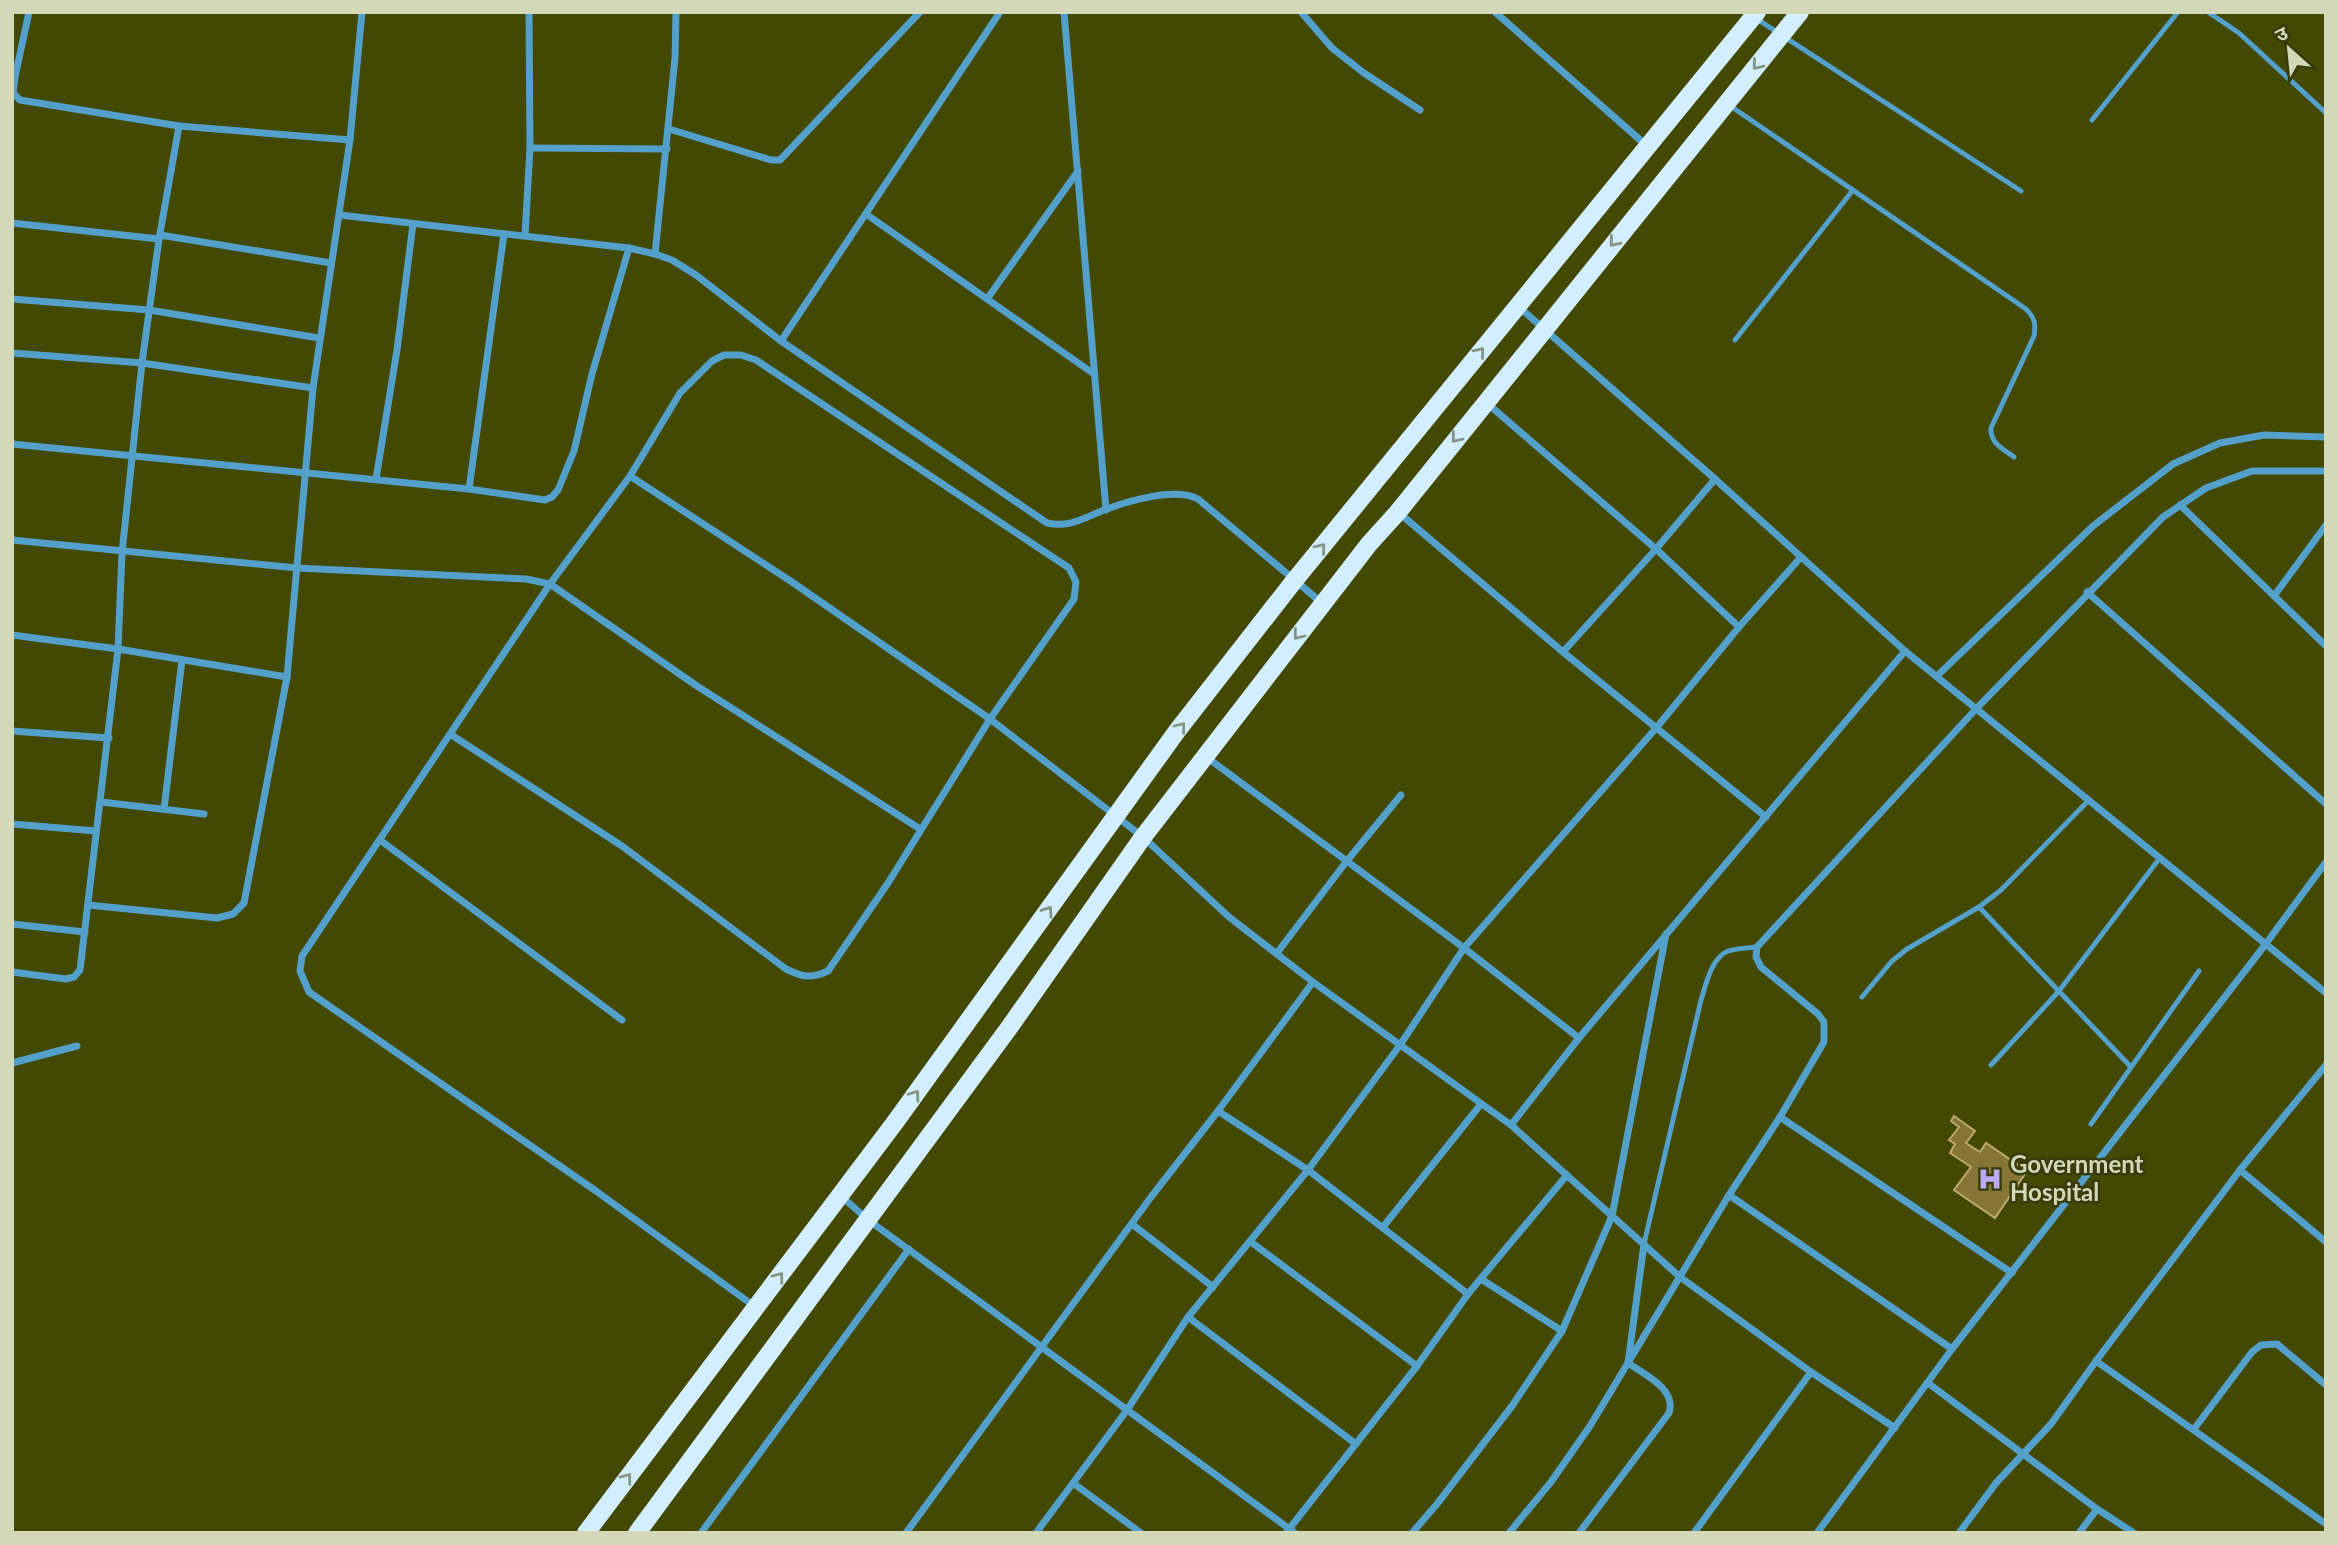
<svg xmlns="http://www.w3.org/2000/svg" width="2338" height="1545" viewBox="0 0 2338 1545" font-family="Lato,'Noto Sans Devanagari',sans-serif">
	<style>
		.building { fill: #867536; stroke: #bcaa6c; stroke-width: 2 }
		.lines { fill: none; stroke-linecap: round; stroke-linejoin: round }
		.lane { stroke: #53a0ca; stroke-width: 5 }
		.street { stroke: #53a0ca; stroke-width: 7 }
		.primary { stroke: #d2eeff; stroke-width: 18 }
		.oneway { stroke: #859586 }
		.labels { text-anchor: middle; stroke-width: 5; stroke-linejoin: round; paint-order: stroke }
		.poi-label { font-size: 24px; font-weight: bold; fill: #d3d8b9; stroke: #383c0c; text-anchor: start }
	</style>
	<rect width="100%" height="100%" fill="#434802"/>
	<!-- building -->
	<path class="building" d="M1954 1116 1975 1131 1966 1143 1980 1152 1986 1143 2027 1171 1995 1218 1954 1190 1971 1167 1950 1153 1955 1144 1949 1140 1959 1127 1951 1121Z"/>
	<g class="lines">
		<!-- lane -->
		<g class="lane">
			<path d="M2208 12 2239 33 2326 113"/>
			<path d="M1757 19 2021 191"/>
			<path d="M1729 105 2026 309C2035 318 2036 324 2034 336L1991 428C1990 443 2003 449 2014 457"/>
			<path d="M2092 120 2178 12"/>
			<path d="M1735 340 1853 190"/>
			<path d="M1979 907 2131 1067"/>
			<path d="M1862 997 1892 961 1907 949 1979 907 2001 890 2088 801"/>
			<path d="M1991 1065 2059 991 2159 859"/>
			<path d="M2091 1124 2199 971"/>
			<path d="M1644 1244 1701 1000C1706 985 1711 958 1728 951 1737 948 1748 948 1757 947"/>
		</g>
		<!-- street -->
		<g class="street">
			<path d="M1064 12 1106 510"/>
			<path d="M1301 12 1332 48 1364 73 1420 110"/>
			<path d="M1495 12 1647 146"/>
			<path d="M12 77H15L13 93 20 100 179 126 350 140"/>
			<path d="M15 77 29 12"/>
			<path d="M669 129 771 160H780L920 12"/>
			<path d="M530 148 667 149"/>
			<path d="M866 214 1094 374"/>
			<path d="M340 215 629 248 655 254 672 260 696 275 781 341 1047 523C1069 528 1084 518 1104 510 1128 501 1175 487 1198 499L1322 603"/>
			<path d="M12 223 159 239"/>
			<path d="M160 235 331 263"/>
			<path d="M525 235 530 148 529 12"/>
			<path d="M655 254 675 58 676 12"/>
			<path d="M12 299 149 310 319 338"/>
			<path d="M987 299 1078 171"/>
			<path d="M1519 307 1715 479 1905 651 2326 993"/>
			<path d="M781 341 1000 12"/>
			<path d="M12 353 142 363 313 388"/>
			<path d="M1488 404 1656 549 1739 627"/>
			<path d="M12 444 469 489 545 500 552 497 558 490 574 451 592 374 629 248"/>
			<path d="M630 476 792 582 990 719 1143 837 1229 917 1313 982 1511 1125 1680 1277 1811 1372 1895 1428"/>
			<path d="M376 479 397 350 413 224"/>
			<path d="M469 489 504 234"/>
			<path d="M2180 505 2326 646"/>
			<path d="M1398 512 1563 652 1766 817"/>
			<path d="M12 540 297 568 526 579 550 584 697 686 920 829"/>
			<path d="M2087 592 2326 804"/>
			<path d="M2274 596 2326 525"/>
			<path d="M12 635 118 649 287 677"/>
			<path d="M1563 652 1656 549 1715 479"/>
			<path d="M1937 676 2093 526 2173 464 2220 443 2264 435 2326 437"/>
			<path d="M12 731 109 738"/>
			<path d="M450 734 622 846 786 969C802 977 811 979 828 971L888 883 990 719 1074 599 1076 582 1069 568 756 360 741 355H724L712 361 680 393 630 476 550 584 302 956 300 971 309 992 596 1191 754 1306"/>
			<path d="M1205 756 1464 948 1579 1038"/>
			<path d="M101 802 204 814"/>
			<path d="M164 809 182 660"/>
			<path d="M12 824 96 831"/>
			<path d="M380 840 622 1020"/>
			<path d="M88 905 217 918 233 914 244 903 287 677 313 388 350 140 362 12"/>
			<path d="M12 924 85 932"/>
			<path d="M1277 953 1346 862 1401 795"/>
			<path d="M12 972 66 979 74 977 80 970 118 649 122 553 142 363 159 239 179 126"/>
			<path d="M12 1063 77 1046"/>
			<path d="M1218 1111 1308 1170 1468 1294"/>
			<path d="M1780 1117 2012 1273"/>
			<path d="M1511 1125 1579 1038 1905 651"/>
			<path d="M2240 1170 2326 1242"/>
			<path d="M840 1195 867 1219 1295 1533"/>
			<path d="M1729 1195 1952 1349"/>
			<path d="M1132 1224 1213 1287"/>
			<path d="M1383 1227 1481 1104"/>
			<path d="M1251 1242 1417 1366"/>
			<path d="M1481 1279 1562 1331"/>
			<path d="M1188 1317 1356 1444"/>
			<path d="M2096 1361 2326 1524"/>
			<path d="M1928 1383 2097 1509 2134 1533"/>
			<path d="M2194 1429 2252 1352 2261 1345 2277 1344 2326 1385"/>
			<path d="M1073 1483 1141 1533"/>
			<path d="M701 1533 909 1249"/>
			<path d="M906 1533 1151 1197 1218 1111 1313 982"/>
			<path d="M1036 1533 1127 1410 1188 1317 1308 1170 1400 1045 1464 948 1657 727 1739 627 1801 557"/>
			<path d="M1286 1533 1417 1366 1468 1294 1567 1175"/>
			<path d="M1412 1533 1437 1504 1512 1406 1562 1331 1612 1216 1666 934"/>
			<path d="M1509 1533 1551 1482 1590 1426 1729 1195 1780 1117 1824 1042V1022L1818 1014 1761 967 1756 957 1757 947 1975 710 2163 517 2206 488 2252 471H2326"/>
			<path d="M1579 1533 1669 1413C1677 1389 1645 1375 1628 1363L1644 1244"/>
			<path d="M1694 1533 1811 1372"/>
			<path d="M1817 1533 1952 1349 2265 945 2326 862"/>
			<path d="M1959 1533 1996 1483 2051 1424 2096 1361 2240 1170 2326 1065"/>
			<path d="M2079 1533 2097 1509"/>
		</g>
		<!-- primary -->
		<g class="primary">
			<path d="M586 1533 896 1121 1177 731 1294 581 1757 12"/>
			<path d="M637 1533 1011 1025 1143 837 1369 544 1398 512 1800 12"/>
		</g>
	</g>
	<!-- one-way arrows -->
	<defs><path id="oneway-chevron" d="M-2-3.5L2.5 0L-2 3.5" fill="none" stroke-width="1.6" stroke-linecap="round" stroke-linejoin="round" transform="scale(1.75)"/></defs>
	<g class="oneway">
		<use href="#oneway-chevron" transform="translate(1757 65) rotate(129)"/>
		<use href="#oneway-chevron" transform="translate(1614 242) rotate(129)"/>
		<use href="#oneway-chevron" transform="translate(1480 352) rotate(-51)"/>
		<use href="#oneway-chevron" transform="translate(1456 438) rotate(128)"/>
		<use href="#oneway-chevron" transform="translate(1321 548) rotate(-51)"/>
		<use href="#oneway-chevron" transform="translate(1298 635) rotate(128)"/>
		<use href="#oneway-chevron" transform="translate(1181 727) rotate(-52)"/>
		<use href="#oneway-chevron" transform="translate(1048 911) rotate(-55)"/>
		<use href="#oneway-chevron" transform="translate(915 1095) rotate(-54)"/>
		<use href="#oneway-chevron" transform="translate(779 1277) rotate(-53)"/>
		<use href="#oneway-chevron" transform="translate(627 1478) rotate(-53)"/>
	</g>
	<!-- icons -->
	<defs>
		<g id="hospital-bare" transform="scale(1.89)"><path d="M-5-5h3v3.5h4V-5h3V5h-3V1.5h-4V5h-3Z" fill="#bbaaf6" stroke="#383c0c" stroke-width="2.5" paint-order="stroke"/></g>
	</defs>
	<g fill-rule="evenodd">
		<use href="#hospital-bare" x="1990" y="1179"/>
	</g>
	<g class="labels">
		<!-- poi labels -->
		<g class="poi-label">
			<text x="2010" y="1173">Government<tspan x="2010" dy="28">Hospital</tspan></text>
		</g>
	</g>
	<!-- border -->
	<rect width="2338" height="1545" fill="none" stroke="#d3d8b9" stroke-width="28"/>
	<!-- north arrow -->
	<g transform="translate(2289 49) rotate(333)" stroke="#383c0c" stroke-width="5" paint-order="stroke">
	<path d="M0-5L12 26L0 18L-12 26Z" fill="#d3d8b9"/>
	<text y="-10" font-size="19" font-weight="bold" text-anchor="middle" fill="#d3d8b9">उ</text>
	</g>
</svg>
